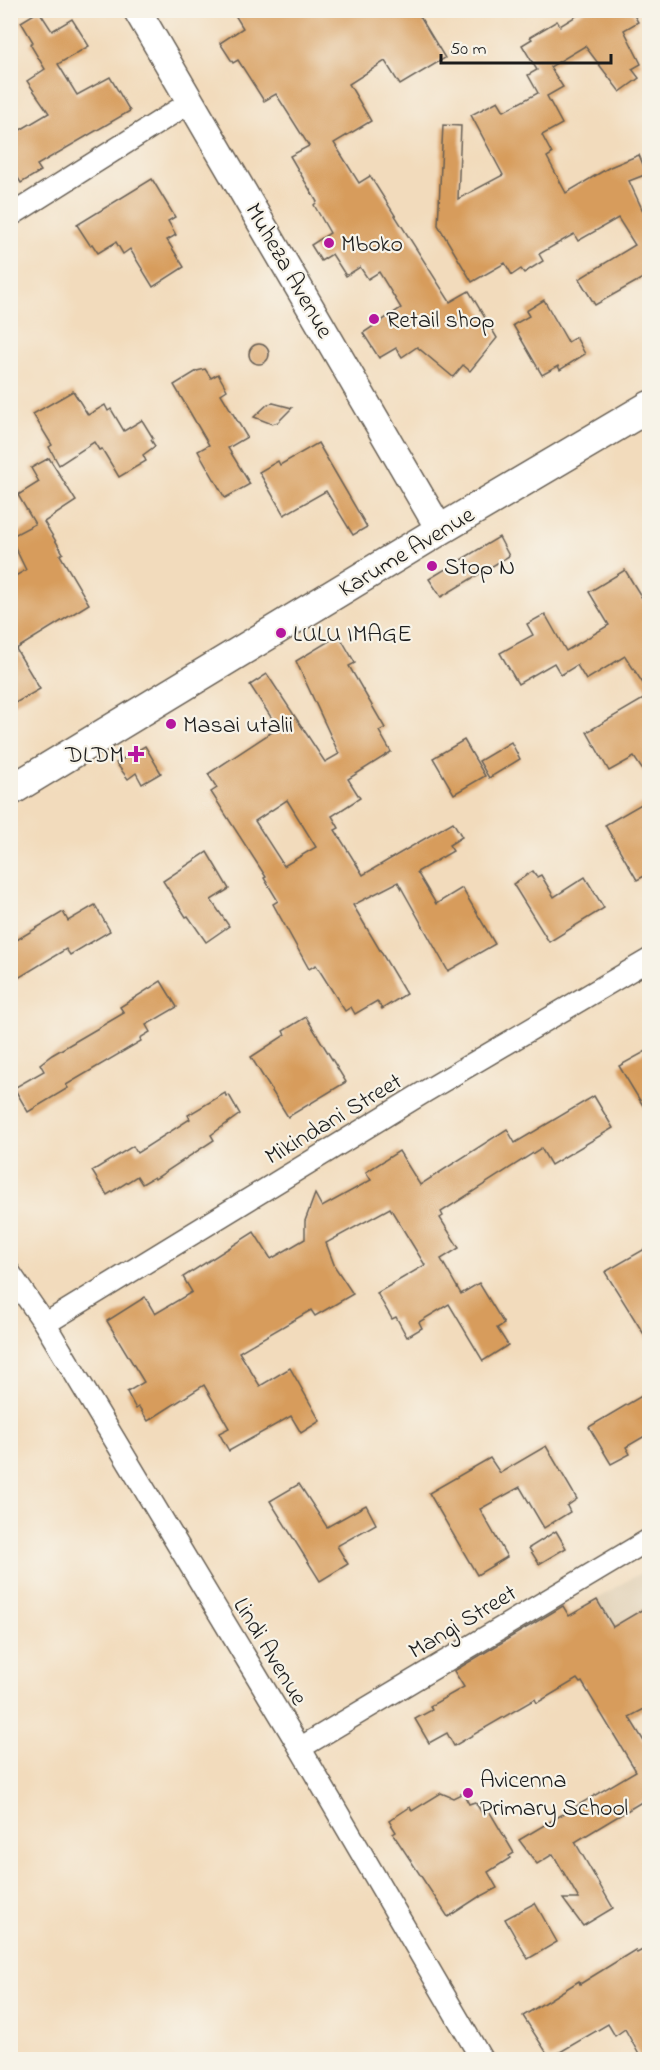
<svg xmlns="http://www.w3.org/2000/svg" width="660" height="2070" viewBox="0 0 660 2070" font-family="'Indie Flower',sans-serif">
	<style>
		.built { fill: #dfcdb1 }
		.building { fill: #d79c5c; fill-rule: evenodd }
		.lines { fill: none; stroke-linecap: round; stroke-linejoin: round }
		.minor-casing { stroke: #675f54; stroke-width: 24 }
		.tertiary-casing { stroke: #675f54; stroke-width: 30 }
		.secondary-casing { stroke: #675f54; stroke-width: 33 }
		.minor { stroke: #fff; stroke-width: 21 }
		.tertiary { stroke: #fff; stroke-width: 27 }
		.secondary { stroke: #fff; stroke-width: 30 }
		.poi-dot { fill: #b5179e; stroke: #f7f3e8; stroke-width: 2 }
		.labels { text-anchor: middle; stroke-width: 4.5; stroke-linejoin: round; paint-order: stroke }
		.poi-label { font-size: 24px; fill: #1c1c1c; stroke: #f7f3e8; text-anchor: start }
		.street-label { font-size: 24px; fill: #1c1c1c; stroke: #f7f3e8 }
	</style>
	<rect width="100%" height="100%" fill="#f7f3e8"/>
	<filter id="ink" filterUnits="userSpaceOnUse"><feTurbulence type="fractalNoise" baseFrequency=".0167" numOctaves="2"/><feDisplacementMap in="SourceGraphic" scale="12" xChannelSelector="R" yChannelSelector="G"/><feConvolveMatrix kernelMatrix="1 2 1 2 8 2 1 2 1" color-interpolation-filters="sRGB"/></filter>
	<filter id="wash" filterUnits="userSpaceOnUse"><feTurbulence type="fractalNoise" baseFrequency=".008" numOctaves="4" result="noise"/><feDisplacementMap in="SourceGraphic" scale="24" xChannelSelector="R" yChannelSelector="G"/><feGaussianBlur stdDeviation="1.35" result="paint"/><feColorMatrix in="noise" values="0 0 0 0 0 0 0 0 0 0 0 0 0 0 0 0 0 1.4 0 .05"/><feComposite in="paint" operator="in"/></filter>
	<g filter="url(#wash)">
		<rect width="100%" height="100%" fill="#f2dbbc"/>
		<!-- built -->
		<path class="built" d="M649 1568V1707L629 1719 569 1615Z"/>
		<g id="blocks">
			<!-- building -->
			<g class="building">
				<path d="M232 10H416L445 58 400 85 385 61 349 84 371 121 334 143 359 183 370 176 450 302 469 291 497 338 470 371 463 365 453 377 417 347 402 357 396 348 379 358 363 333 401 308 379 272 368 279 360 267 346 276 332 254 321 261 311 245 330 233 314 205 317 202 290 156 309 146 276 94 264 101 238 60 233 63 220 43 243 28Z"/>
				<path d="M586 10H631L638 22 624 30 641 64 632 69 639 78 620 92 585 46 550 67 563 87 547 96 562 124 542 135 552 154 547 157 566 193 610 167 639 155 647 174 629 181 650 226V274L595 305 579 279 635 245 618 218 578 241 574 234 539 254 543 261 524 273 521 269 512 275 505 263 472 282 438 225 443 125 461 126 458 199 503 175 471 115 498 101 504 111 538 93 528 75 537 70 522 45 532 39 530 37 557 21 560 26Z"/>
				<path d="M39 11 52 31 72 19 89 46 58 64 77 95 110 77 130 111 37 165 41 171 21 183 10 165V136L49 113 27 81 45 69 30 44 33 42 21 22Z"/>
				<path d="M152 179 175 217 168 221 176 235 167 240 184 267 153 287 130 249 123 254 116 242 98 253 92 244 90 245 77 225Z"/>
				<path d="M544 300 568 342 576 337 585 354 560 370 558 366 542 375 513 325 529 316 526 311Z"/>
				<circle cx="259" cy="354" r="10"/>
				<path d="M205 369 211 378 218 374 227 390 221 394 247 437 228 448 250 484 225 498 198 451 209 445 174 385 197 371Z"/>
				<path d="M73 391 88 415 105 405 108 411 111 409 124 431 142 420 153 438 151 440 155 446 143 455 146 461 119 477 102 449 99 450 94 442 59 465 49 447 52 445 33 414Z"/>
				<path d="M273 403 292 408 278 422 272 424 254 417 268 404Z"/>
				<path d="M318 443 367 527 353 535 326 491 284 515 259 472 278 461 280 465Z"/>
				<path d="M49 458 76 501 44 522 63 553 60 555 89 604 16 649 40 689 10 706V579L26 570 10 537 35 524 18 495 39 482 31 468Z"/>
				<path d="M499 537 509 556 441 597 429 579Z"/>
				<path d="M625 570 650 611V694L625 656 586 680 577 665 561 675 554 663 518 684 500 653 533 635 527 624 545 614 566 651 609 625 589 592Z"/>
				<path d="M339 635 355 663 349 666 385 728 379 731 391 752 348 779 360 798 332 816 339 828 335 830 363 875 453 822 462 837 449 845 453 851 417 872 436 904 462 888 495 944 448 971 398 882 353 905 406 994 382 1009 377 1001 355 1014 351 1007 345 1011 316 965 309 969 273 904 278 901 264 878 266 877 211 792 217 788 208 774 278 728 250 685 267 674 325 762 339 754 296 661ZM287 800 316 847 284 866 255 821Z"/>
				<path d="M650 695V781L634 757 609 771 587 732Z"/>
				<path d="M464 740 485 776 454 794 433 758Z"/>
				<path d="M511 742 520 759 489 778 479 761Z"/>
				<path d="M145 746 161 773 142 784 136 773 128 779 116 763Z"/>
				<path d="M650 799V873L637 880 605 825Z"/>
				<path d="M207 852 229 889 211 900 229 926 206 942 188 916 186 917 163 881Z"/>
				<path d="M533 871 537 877 541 875 554 897 585 877 604 908 549 942 513 884Z"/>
				<path d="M95 905 110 931 70 955 66 949 10 983V944L63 912 68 921Z"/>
				<path d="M161 981 177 1007 146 1025 150 1032 140 1038 141 1041 66 1085 68 1088 28 1112 14 1088 44 1071 40 1064 52 1055 124 1013 120 1007Z"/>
				<path d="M306 1017 346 1082 288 1117 251 1057 285 1035 283 1031Z"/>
				<path d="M650 1049V1117L619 1066Z"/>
				<path d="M225 1093 226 1096 229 1095 240 1114 211 1135 214 1140 155 1179 154 1177 142 1184 137 1176 107 1195 92 1171 133 1146 137 1153 190 1119 188 1115Z"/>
				<path d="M594 1096 613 1128 551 1165 541 1148 441 1212 443 1216 440 1218 459 1248 441 1259 461 1294 479 1283 504 1324 497 1328 508 1345 483 1361 449 1304 419 1322 422 1328 407 1337 396 1317 392 1319 377 1293 425 1265 390 1208 326 1243 335 1267 353 1294 315 1316 311 1310 239 1352 260 1386 290 1368 320 1421 301 1433 291 1416 229 1451 219 1433 229 1428 204 1385 148 1421 139 1407 136 1409 127 1392 144 1382 107 1321 145 1297 155 1314 192 1292 183 1277 254 1232 271 1259 305 1239V1221L315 1194 322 1207 371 1180 366 1172 399 1151 420 1185 507 1129 515 1143Z"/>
				<path d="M650 1246V1344L605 1272Z"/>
				<path d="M650 1391V1433L626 1447 630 1454 611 1464 589 1427Z"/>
				<path d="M546 1446 577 1499 567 1506 570 1512 544 1528 520 1487 480 1509 507 1557 477 1575 429 1493 490 1458 500 1473Z"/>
				<path d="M299 1484 327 1527 366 1505 376 1524 337 1546 348 1564 320 1581 270 1501Z"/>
				<path d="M556 1531 566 1548 539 1564 529 1548Z"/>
				<path d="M597 1600 613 1627 650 1605V1706L629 1717 650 1751V1797L575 1842 613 1908 583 1926 563 1899H579L553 1854 537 1864 519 1840 636 1771 582 1682 580 1683 577 1679 537 1703 535 1699 454 1746 447 1733 429 1743 415 1719 432 1710 430 1706 464 1687 454 1671 563 1606 569 1616Z"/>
				<path d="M441 1793 453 1798 463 1793 469 1804 475 1802 482 1813 488 1809 514 1853 509 1856 510 1858 488 1872 497 1888 480 1897V1896L448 1917 393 1834 396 1832 389 1821 410 1807 412 1811Z"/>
				<path d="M535 1903 557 1942 528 1959 505 1919Z"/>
				<path d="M650 1946V2060H642L625 2029 615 2036 608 2024 550 2058 523 2016 579 1981 580 1984 635 1950 637 1953Z"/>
			</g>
		</g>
	</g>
	<g filter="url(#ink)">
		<use href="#blocks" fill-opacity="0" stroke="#675f54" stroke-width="1.5"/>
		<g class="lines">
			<!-- minor casing -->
			<g class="minor-casing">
				<g id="minor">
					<path d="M10 216 192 101"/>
					<path d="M10 1273 45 1324 300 1748 482 2060"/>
					<path d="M45 1324 426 1091 650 959"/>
					<path d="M300 1748 650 1539"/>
				</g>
			</g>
			<!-- tertiary casing -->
			<g class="tertiary-casing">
				<path id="tertiary" d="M137 10 440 530"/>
			</g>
			<!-- secondary casing -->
			<g class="secondary-casing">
				<path id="secondary" d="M10 791 440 530 650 406"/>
			</g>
			<!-- minor -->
			<use href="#minor" class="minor"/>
			<!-- tertiary -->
			<use href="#tertiary" class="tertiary"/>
			<!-- secondary -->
			<use href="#secondary" class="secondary"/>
		</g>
	</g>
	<!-- markers -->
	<g class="poi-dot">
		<circle cx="329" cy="243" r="6"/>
		<circle cx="374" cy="319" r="6"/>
		<circle cx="432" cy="566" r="6"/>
		<circle cx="281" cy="633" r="6"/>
		<circle cx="171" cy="724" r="6"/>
		<path d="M133 745h6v6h6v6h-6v6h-6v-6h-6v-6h6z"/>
		<circle cx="468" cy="1793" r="6"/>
	</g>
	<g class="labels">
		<!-- poi labels -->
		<g class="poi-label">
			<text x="341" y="251">Mboko</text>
			<text x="386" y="327">Retail shop</text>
			<text x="444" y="574">Stop N</text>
			<text x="293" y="641">LULU IMAGE</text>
			<text x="183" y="732">Masai utalii</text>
			<text x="124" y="762" text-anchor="end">DLDM</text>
			<text x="480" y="1787">Avicenna<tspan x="480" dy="28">Primary School</tspan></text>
		</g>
		<!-- street labels -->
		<g class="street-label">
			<text transform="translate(290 270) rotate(60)" y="8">Muheza Avenue</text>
			<text transform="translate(406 551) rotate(-31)" y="8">Karume Avenue</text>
			<text transform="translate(333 1118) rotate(-31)" y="8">Mikindani Street</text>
			<text transform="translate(462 1621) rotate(-31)" y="8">Mangi Street</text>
			<text transform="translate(271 1651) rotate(59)" y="8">Lindi Avenue</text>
		</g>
	</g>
	<!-- margin -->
	<rect width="660" height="2070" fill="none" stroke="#f7f3e8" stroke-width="36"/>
	<!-- scale -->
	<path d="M441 54v9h170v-9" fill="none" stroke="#1c1c1c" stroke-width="3"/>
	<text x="450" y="54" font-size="18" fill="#1c1c1c" stroke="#f7f3e8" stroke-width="4.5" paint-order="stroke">50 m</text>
</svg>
